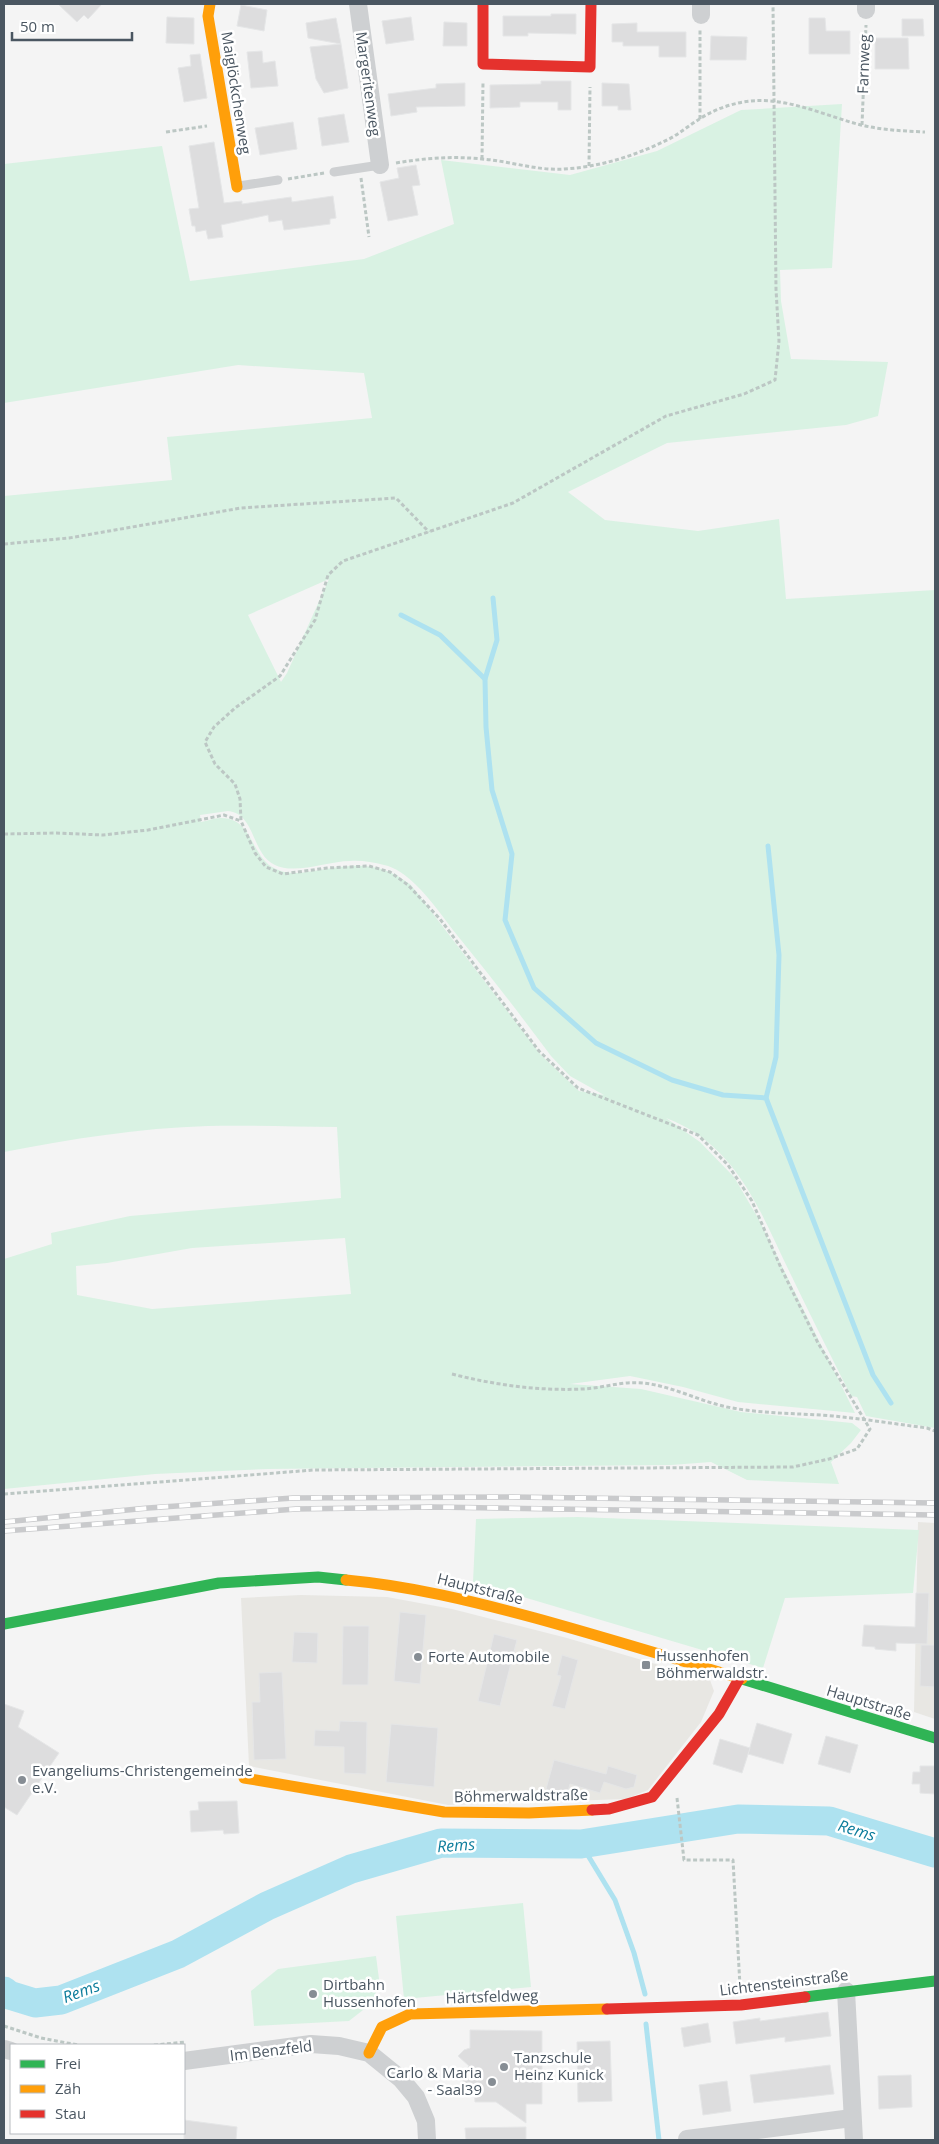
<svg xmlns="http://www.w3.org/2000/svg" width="939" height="2144" viewBox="0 0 939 2144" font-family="'Open Sans',sans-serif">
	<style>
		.commercial { fill: #e8e7e3 }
		.green { fill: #d9f2e3; fill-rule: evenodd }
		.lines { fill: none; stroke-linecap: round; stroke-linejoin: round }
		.stream { stroke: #aee2f0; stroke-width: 5 }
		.river { stroke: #aee2f0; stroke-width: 29 }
		.building { fill: #ddddde; stroke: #e5e6e7 }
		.path { stroke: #bcc7c4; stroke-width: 3; stroke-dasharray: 4 2.5; stroke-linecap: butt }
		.lane { stroke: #ced0d2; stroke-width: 9 }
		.street { stroke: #ced0d2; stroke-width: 18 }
		.fast { stroke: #30b455; stroke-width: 11 }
		.slow { stroke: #ff9f0a; stroke-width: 11 }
		.jam { stroke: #e5322d; stroke-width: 11 }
		.rail-casing { stroke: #c9cacc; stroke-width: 5.5 }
		.rail { stroke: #fff; stroke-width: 4; stroke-dasharray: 11; stroke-linecap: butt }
		.poi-dot { fill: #868d94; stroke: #fff; stroke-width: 2 }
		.labels { text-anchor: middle; stroke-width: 5; stroke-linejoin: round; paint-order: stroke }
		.street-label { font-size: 15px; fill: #4a5661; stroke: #fff }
		.poi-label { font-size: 15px; fill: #4a5661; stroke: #fff; text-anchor: start }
		.water-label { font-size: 16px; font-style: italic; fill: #0c7c9b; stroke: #fff }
	</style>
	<rect width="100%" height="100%" fill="#f4f4f4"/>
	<!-- commercial -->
	<g class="commercial">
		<path d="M918 1522 935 1523V1719L914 1712Z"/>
		<path d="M301 1595 387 1597 452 1609 567 1638 710 1680 714 1691 701 1722 648 1790 626 1799 448 1805 249 1766 241 1598Z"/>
	</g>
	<!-- green -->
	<g class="green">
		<path d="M842 104 832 268 780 270 781 301 791 359 888 362 878 416 846 425 667 443 568 492 605 520 698 531 779 519 786 599 935 590V1428L866 1416 857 1397 851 1396C831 1356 811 1317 792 1277 761 1214 738 1145 666 1118L700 1142 734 1177 758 1218 855 1413 738 1402 683 1387 630 1376 570 1384 641 1389 741 1412 852 1423 861 1430 851 1443 831 1462 839 1484 747 1480 711 1462 671 1465 268 1469 155 1474 4 1489V1259L52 1244 51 1233 130 1216 341 1198 337 1127C294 1127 251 1125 208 1126 139 1128 71 1139 4 1152V496L172 480 167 437 372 418 364 373 238 365 4 403V164L162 146 190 281 364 259 454 224 441 160 570 175 657 151 741 110ZM329 579 287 673 281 682 248 615ZM228 811C256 814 251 854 275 865 295 875 328 861 350 861 360 860 373 862 384 865 395 867 407 876 415 884 432 900 446 922 461 940 492 978 522 1017 551 1056L570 1076 604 1095 579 1091 541 1055 411 885C377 859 353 865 313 871 299 873 289 875 276 869 250 858 254 817 220 818 214 818 207 821 201 822L200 815ZM345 1238 351 1294 152 1309 77 1295 76 1266 107 1263 192 1248Z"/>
		<path d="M578 1517 919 1530 913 1593 785 1598 763 1668 473 1582 476 1519Z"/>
		<path d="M523 1903 531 1987 404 1999 396 1916Z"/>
		<path d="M376 1956 379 1979 375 1996 363 2010 349 2021 254 2026 251 1991 278 1969Z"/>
	</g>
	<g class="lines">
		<!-- stream -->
		<g class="stream">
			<path d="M493 598 497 640 485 679 486 727 492 790 512 854 505 920 534 988 596 1043 672 1080 723 1095 766 1098 873 1375 891 1403"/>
			<path d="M401 615 440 635 485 679"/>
			<path d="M766 1098 776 1057 779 955 768 846"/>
			<path d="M829 1821 830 1811"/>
			<path d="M581 1844 615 1900 634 1953 645 1994"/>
			<path d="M646 2024 659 2140"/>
		</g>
		<!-- river -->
		<path class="river" d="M4 1991 9 1995 35 2003 61 2000 178 1954 267 1906 351 1869 441 1843 581 1844 738 1819 829 1821 935 1853"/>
	</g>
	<!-- building -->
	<g class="building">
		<path d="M58 4H102L88 19 84 15 77 22Z"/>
		<path d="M241 5 267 10 264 31 237 26Z"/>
		<path d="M551 14H576V34L528 33V36H503V16H551Z"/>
		<path d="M167 17 194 18V44L166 43Z"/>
		<path d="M411 17 414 40 386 44 382 21Z"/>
		<path d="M336 18 341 44 308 38 306 23Z"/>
		<path d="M809 18H825L826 31H850V54H809Z"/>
		<path d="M902 19H923L924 36H902Z"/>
		<path d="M444 22 467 23V46H443Z"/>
		<path d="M637 23V32H686V57H659V46H623V42H612V24Z"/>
		<path d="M711 36 747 37 746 60H710Z"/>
		<path d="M875 38H908L909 69H875Z"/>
		<path d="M341 44 348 88 324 93 316 79 310 47Z"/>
		<path d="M262 51 263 63 275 61 278 86 251 88 247 52Z"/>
		<path d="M200 54 207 98 184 102 178 68 191 66 190 55Z"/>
		<path d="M541 81H571V110H558V102H520V107L490 108V85L541 84Z"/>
		<path d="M465 83V106L416 107 417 112 391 116 388 94 436 88V84Z"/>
		<path d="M602 83 629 84 631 110H618V106H602Z"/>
		<path d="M344 114 349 142 322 146 318 118Z"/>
		<path d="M293 122 297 149 260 155 255 128Z"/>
		<path d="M214 142 224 203 242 201V204L291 197 292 202 333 196 336 218 330 219V224L284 230 282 220 269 222 268 215 221 225 223 237 208 239 206 230 196 232 195 226H192L189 209 199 208 189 146Z"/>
		<path d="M416 165 420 185 412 186 418 215 388 221 380 182 399 178 397 168Z"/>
		<path d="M916 1593H929L927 1644 896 1643V1651L875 1649V1647L862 1646 864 1625 915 1627Z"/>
		<path d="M400 1612 426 1615 420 1684 394 1681Z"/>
		<path d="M343 1626H369L368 1685H342Z"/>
		<path d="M294 1632 318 1633 317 1663 292 1662Z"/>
		<path d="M494 1634 517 1640 500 1706 478 1701Z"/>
		<path d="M921 1645H935V1687L920 1686Z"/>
		<path d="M562 1655 578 1660 565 1709 552 1706 561 1676 557 1675Z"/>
		<path d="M282 1672 286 1759 254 1760 252 1702H260L259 1673Z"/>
		<path d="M4 1704 24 1711 18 1727 59 1753 17 1815 4 1807Z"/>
		<path d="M340 1721 367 1722 366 1774 344 1773V1747L314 1746 315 1730 339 1731Z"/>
		<path d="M757 1723 792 1734 783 1764 748 1754Z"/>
		<path d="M391 1724 438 1728 434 1787 386 1782Z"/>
		<path d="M826 1736 858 1745 850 1773 818 1764Z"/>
		<path d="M720 1739 750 1748 742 1773 713 1764Z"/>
		<path d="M554 1760 606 1774 608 1766 637 1775 634 1787 626 1789 604 1782 600 1793 570 1784 567 1795 546 1789Z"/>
		<path d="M920 1766H935V1794L920 1793V1784H912L913 1772H920Z"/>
		<path d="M237 1801 239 1833 224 1834 223 1830 191 1832 190 1811 199 1810 198 1802Z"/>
		<path d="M828 2012 831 2036 785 2042V2037L736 2044 733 2022 760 2018V2021Z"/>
		<path d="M708 2023 711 2042 684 2047 681 2028Z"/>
		<path d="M470 2030 542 2031V2104H526V2123L496 2102H475L474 2089H468L461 2079 469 2066 458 2056 464 2050 470 2048Z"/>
		<path d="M610 2041 612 2101 578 2102 577 2042Z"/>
		<path d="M830 2065 834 2094 754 2103 750 2075Z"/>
		<path d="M911 2075 912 2107 879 2109 878 2076Z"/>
		<path d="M727 2081 731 2111 703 2115 699 2085Z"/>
		<path d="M184 2120 237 2127 236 2140H184Z"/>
		<path d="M526 2127V2140H466L465 2128Z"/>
	</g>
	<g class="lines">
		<!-- path -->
		<g class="path">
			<path d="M700 119V29"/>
			<path d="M862 125 866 25"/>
			<path d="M166 132 207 126"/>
			<path d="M482 159 483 82"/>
			<path d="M396 163C425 158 453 156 482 159 510 161 537 171 564 169 601 167 637 155 669 139 679 134 688 126 698 120 711 111 727 105 743 102 784 95 822 115 861 125 882 130 903 131 925 132"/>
			<path d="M589 166 590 87"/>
			<path d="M361 178 369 237"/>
			<path d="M288 179 324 173"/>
			<path d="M4 544 69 538 241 508 396 498 429 532"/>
			<path d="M4 834 56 833 103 835 148 830 224 815 241 821"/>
			<path d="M452 1374C495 1385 538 1391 583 1389 603 1388 622 1381 643 1383 672 1386 699 1401 727 1407 762 1414 797 1413 833 1416 864 1419 896 1424 927 1428L935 1431"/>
			<path d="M4 1494 314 1470 793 1467 829 1459 857 1449 870 1429 818 1343 781 1268 752 1201 728 1165 698 1135 578 1088 539 1051 440 919 408 885 390 872 369 866 327 868 283 874 266 867 255 853 241 821 240 799 235 784 215 764 205 742 214 727 235 708 280 676 315 620 328 575 343 561 513 503 666 416 744 394 775 380 779 341 776 289 773 4"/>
			<path d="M677 1798 684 1860H733L740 1986"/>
			<path d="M4 2026 41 2038 78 2045"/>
			<path d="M154 2045 186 2042"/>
		</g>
		<!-- lane -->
		<g class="lane">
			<path d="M334 172 380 165"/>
			<path d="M239 186 278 180"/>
		</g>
		<!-- street -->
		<g class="street">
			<path d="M358 4 380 165"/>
			<path d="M866 10V4"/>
			<path d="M701 15V4"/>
			<path d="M846 1991 854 2140"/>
			<path d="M4 2049 11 2051"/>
			<path d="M184 2061 311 2044 339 2046 369 2053 401 2079 416 2097 426 2121 427 2140"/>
			<path d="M687 2139 852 2118"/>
		</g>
		<!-- fast -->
		<g class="fast">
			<path d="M4 1624 219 1583 318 1577 346 1580"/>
			<path d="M742 1679 935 1738"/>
			<path d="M805 1997 935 1981"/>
		</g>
		<!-- slow -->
		<g class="slow">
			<path d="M210 4 208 16 237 187"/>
			<path d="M346 1580C411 1586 472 1601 535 1618 604 1637 673 1658 742 1679"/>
			<path d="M244 1778 444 1812 529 1813 592 1810"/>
			<path d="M369 2053 382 2027 410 2014 607 2009"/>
		</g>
		<!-- jam -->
		<g class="jam">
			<path d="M483 4V64L590 67 591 4"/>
			<path d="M592 1810 609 1809 652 1797 719 1714 739 1679"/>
			<path d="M607 2009 741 2005 805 1997"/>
		</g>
		<!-- rail casing -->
		<g class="rail-casing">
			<g id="rail">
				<path d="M4 1522 148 1508 293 1498 512 1497 935 1503"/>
				<path d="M4 1531 296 1509 433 1507 935 1515"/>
			</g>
		</g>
		<!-- rail -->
		<use href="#rail" class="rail"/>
	</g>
	<!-- markers -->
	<g class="poi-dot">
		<circle cx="418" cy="1657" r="5"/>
		<rect x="641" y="1660" width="10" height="10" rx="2.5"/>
		<circle cx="22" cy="1780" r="5"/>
		<circle cx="313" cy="1994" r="5"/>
		<circle cx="504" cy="2067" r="5"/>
		<circle cx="492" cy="2082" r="5"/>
	</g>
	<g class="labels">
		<!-- street labels -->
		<g class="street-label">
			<text transform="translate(864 64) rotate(-88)" y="5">Farnweg</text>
			<text transform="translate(368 84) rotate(82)" y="5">Margeritenweg</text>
			<text transform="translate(236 93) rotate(81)" y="5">Maiglöckchenweg</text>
			<text transform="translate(480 1589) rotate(14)" y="5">Hauptstraße</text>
			<text transform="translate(869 1703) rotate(17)" y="5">Hauptstraße</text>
			<text transform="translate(521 1796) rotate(-1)" y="5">Böhmerwaldstraße</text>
			<text transform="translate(784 1983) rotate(-7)" y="5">Lichtensteinstraße</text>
			<text transform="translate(492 1997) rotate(-2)" y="5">Härtsfeldweg</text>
			<text transform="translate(271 2051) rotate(-7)" y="5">Im Benzfeld</text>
		</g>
		<!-- poi labels -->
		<g class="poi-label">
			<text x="656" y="1661">Hussenhofen<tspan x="656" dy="17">Böhmerwaldstr.</tspan></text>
			<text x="428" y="1662">Forte Automobile</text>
			<text x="32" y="1776">Evangeliums-Christengemeinde<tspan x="32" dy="17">e.V.</tspan></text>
			<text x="323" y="1990">Dirtbahn<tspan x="323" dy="17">Hussenhofen</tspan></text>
			<text x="514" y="2063">Tanzschule<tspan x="514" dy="17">Heinz Kunick</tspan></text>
			<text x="482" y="2078" text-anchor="end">Carlo &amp; Maria<tspan x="482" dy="17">- Saal39</tspan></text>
		</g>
		<!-- water labels -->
		<g class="water-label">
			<text transform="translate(857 1830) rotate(17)" y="6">Rems</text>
			<text transform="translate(456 1845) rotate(-4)" y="6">Rems</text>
			<text transform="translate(81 1991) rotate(-20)" y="6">Rems</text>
		</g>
	</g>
	<!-- border -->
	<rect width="939" height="2144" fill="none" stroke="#4a5661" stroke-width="10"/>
	<!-- legend -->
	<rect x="10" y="2044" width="175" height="90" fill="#ffffff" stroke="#b7bbc0"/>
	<rect x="20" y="2060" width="25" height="8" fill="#30b455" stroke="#b7bbc0"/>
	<text x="55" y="2069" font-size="15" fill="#4a5661">Frei</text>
	<rect x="20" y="2085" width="25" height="8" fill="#ff9f0a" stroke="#b7bbc0"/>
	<text x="55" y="2094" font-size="15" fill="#4a5661">Zäh</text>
	<rect x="20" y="2110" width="25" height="8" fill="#e5322d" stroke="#b7bbc0"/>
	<text x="55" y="2119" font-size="15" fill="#4a5661">Stau</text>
	<!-- scale -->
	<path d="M12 32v8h120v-8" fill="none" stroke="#4a5661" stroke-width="2.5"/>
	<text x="20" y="32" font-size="15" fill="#4a5661" stroke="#ffffff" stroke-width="4" paint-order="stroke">50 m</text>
</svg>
